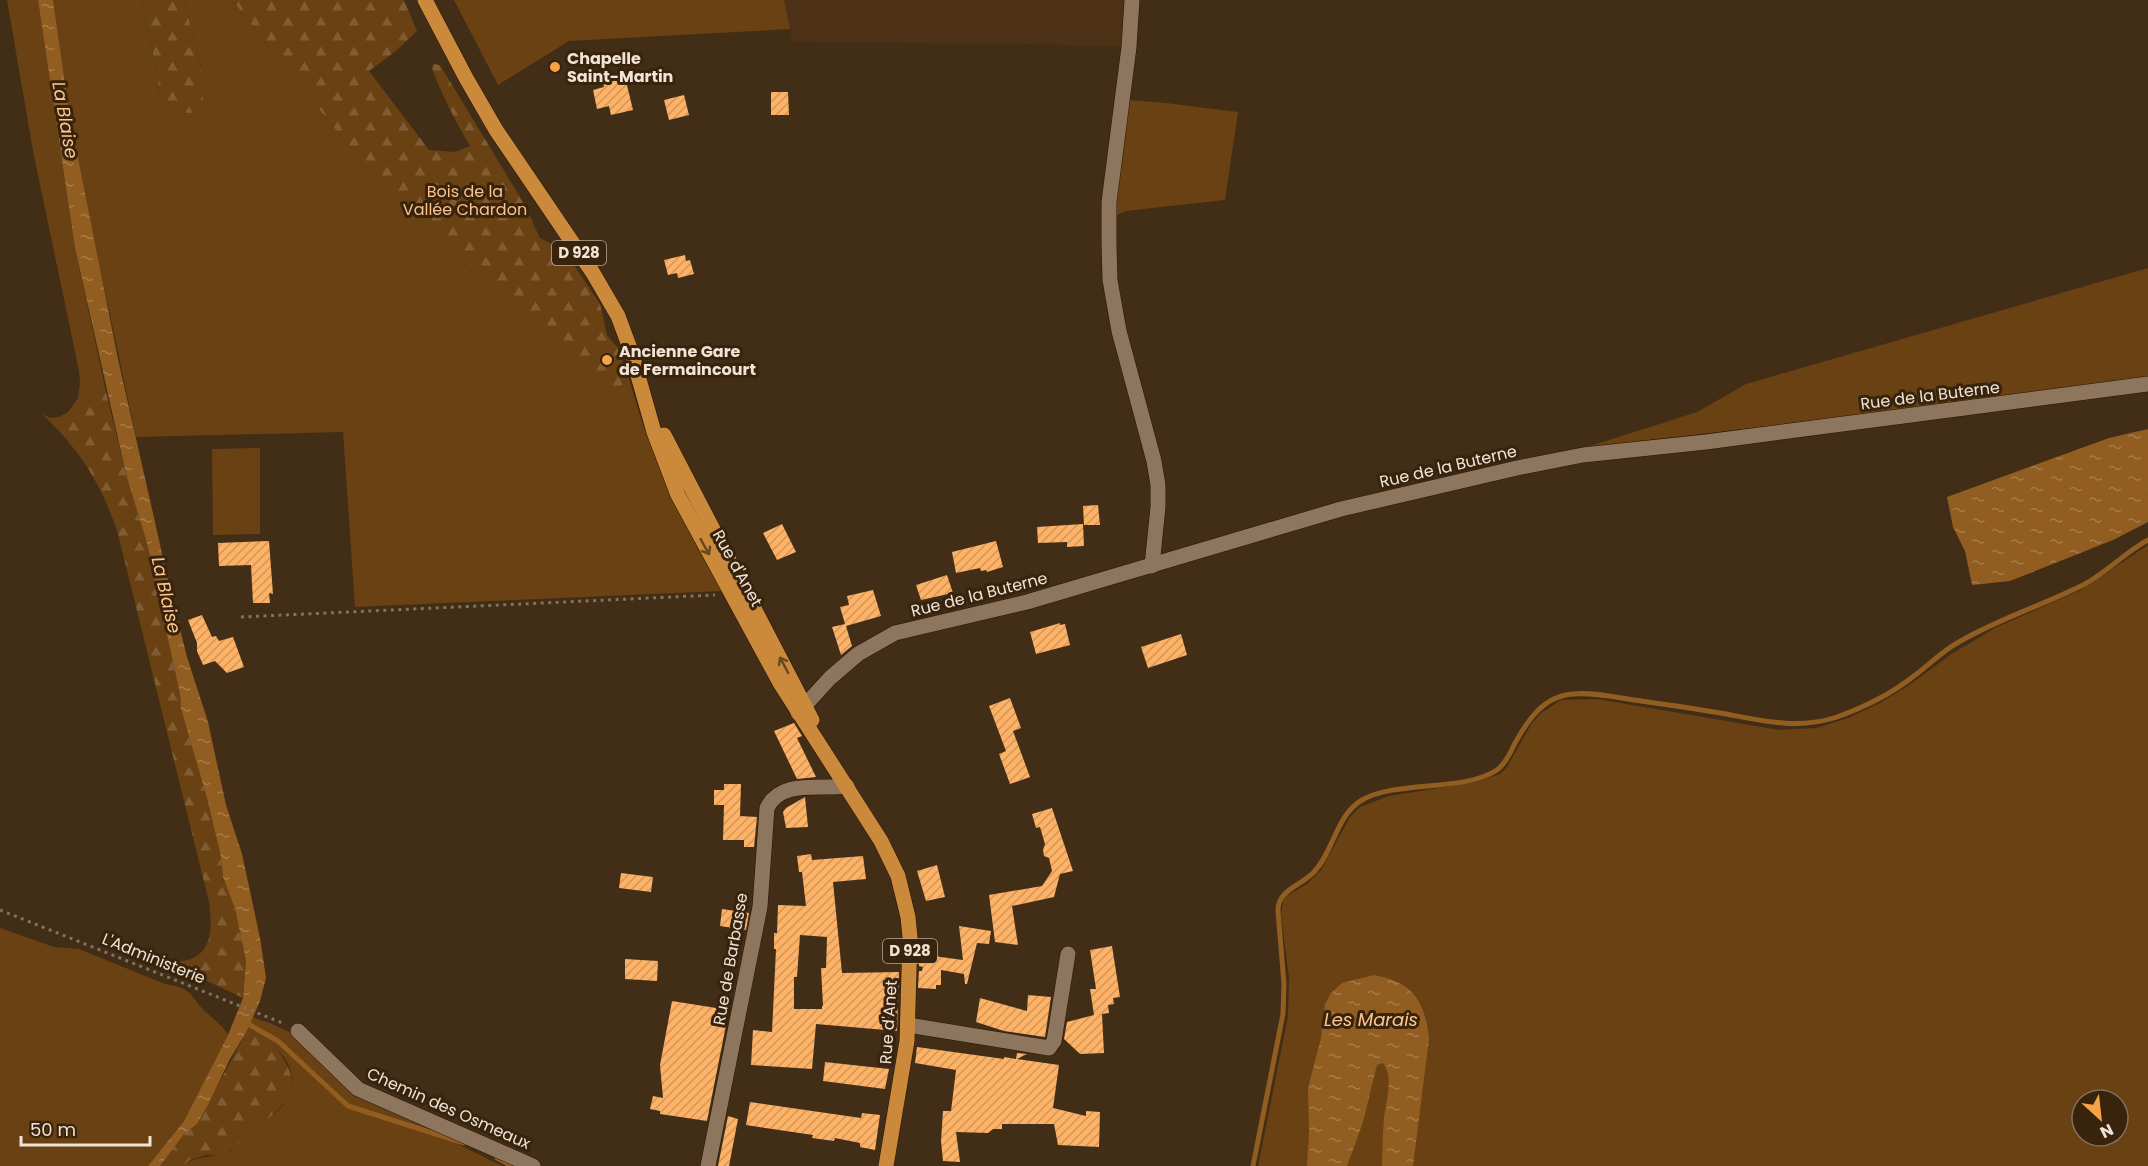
<svg xmlns="http://www.w3.org/2000/svg" width="2148" height="1166" viewBox="0 0 2148 1166" font-family="Poppins,sans-serif">
	<style>
		.built { fill: #4c3116 }
		.grass { fill: #6a4112; fill-rule: evenodd }
		.forest { fill: url(#forest-firs) }
		.water { fill: url(#water-ripples) }
		.lines { fill: none; stroke-linecap: round; stroke-linejoin: round }
		.stream { stroke: #925d20; stroke-width: 5 }
		.building { fill: url(#building-hatch); fill-rule: evenodd }
		.minor-casing { stroke: #281401; stroke-width: 16 }
		.major-casing { stroke: #281401; stroke-width: 16 }
		.path { stroke: #84715e; stroke-width: 3; stroke-dasharray: 3 4.5; stroke-linecap: butt }
		.minor { stroke: #8e755e; stroke-width: 15 }
		.major { stroke: #ca893b; stroke-width: 15 }
		.oneway { stroke: #6b471d }
		.poi-dot { fill: #f6a247; stroke: #38230d; stroke-width: 2 }
		.labels { text-anchor: middle; stroke-width: 6; stroke-linejoin: round; paint-order: stroke }
		.shield { fill: #38230d; stroke: #baa99a; stroke-width: 1.5 }
		.shield-label { font-size: 15px; font-weight: bold; fill: #f1e3d6 }
		.poi-label { font-size: 16px; font-weight: bold; fill: #f1e3d6; stroke: #38230d; text-anchor: start }
		.park-label { font-size: 16px; fill: #f9c18c; stroke: #38230d }
		.street-label { font-size: 16px; fill: #f1e3d6; stroke: #38230d }
		.water-label { font-size: 18px; font-style: italic; fill: #ffc691; stroke: #38230d }
	</style>
	<defs>
		<pattern id="forest-firs" width="22" height="20" patternUnits="userSpaceOnUse" patternTransform="scale(1.5)"><rect width="22" height="20" fill="#6a4112"/><path d="M5 1l3.5 6h-7zM16 11l3.5 6h-7z" fill="#805c34"/></pattern>
		<pattern id="water-ripples" width="26" height="14" patternUnits="userSpaceOnUse" patternTransform="scale(1.5)"><rect width="26" height="14" fill="#925d20"/><path d="M2 4q2-2 4 0t4 0M15 11q2-2 4 0t4 0" fill="none" stroke="#a77c4a"/></pattern>
		<pattern id="building-hatch" width="6" height="6" patternUnits="userSpaceOnUse" patternTransform="scale(1.5)"><rect width="6" height="6" fill="#fdb266"/><path d="M-1 1l2-2M0 6l6-6M5 7l2-2" fill="none" stroke="#d0965c"/></pattern>
	</defs>
	<rect width="100%" height="100%" fill="#422d17"/>
	<!-- built -->
	<path class="built" d="M454 0H1130L1124 47 1029 44 791 42 790 29 569 41 498 85Z"/>
	<!-- grass -->
	<g class="grass">
		<path d="M7 0H38L75 248 106 392 78 399 80 382 79 371 33 151Z"/>
		<path d="M53 0H142L158 79 159 100 204 79 184 0H232L371 174 443 245 590 380 617 389 629 379 642 422 659 465 723 591 355 607 343 432 136 437 81 179 70 118Z"/>
		<path d="M454 0H784L790 29 569 41 498 85Z"/>
		<path d="M1129 100 1166 103 1238 112 1225 200 1126 211 1115 216 1114 189Z"/>
		<path d="M2148 268V378L1856 416 1587 447 1697 412 1746 384 1760 380Z"/>
		<path d="M260 448V534L213 535 212 449Z"/>
		<path d="M2148 545V1166H1258L1288 1016 1289 978 1281 914 1283 901 1286 896 1307 884 1321 870 1350 817 1360 807 1389 796 1476 782 1500 774 1507 767 1532 723 1541 713 1561 700 1597 699 1779 730 1816 728 1848 718 1880 703 1911 684 1950 655 1997 627 2081 590ZM2082 1100H2118V1136H2082Z"/>
		<path d="M0 928 54 947 79 949 165 984C196 989 188 996 207 1013 213 1019 219 1023 225 1030L228 1035 184 1121 148 1166H0Z"/>
		<path d="M252 1017 270 1023 291 1033 333 1076 353 1092 502 1166H183C200 1152 217 1160 231 1151 232 1150 235 1144 236 1143 241 1138 248 1133 254 1128 261 1122 270 1118 277 1112 310 1079 283 1043 247 1031Z"/>
	</g>
	<!-- forest -->
	<g class="forest">
		<path d="M142 0H184L204 79 203 99 191 113 168 111 159 100 158 79Z"/>
		<path d="M232 0H404L417 31 396 51 369 71 429 150 454 152 470 146C455 120 442 96 432 68L433 64 440 65 523 202 540 238 564 250 600 304 607 335 617 347 629 379 617 389 590 380 443 245 371 174Z"/>
		<path d="M106 392 127 478 147 543 180 694 181 709 207 798 221 857 223 877 235 909 246 959 243 998 167 962C210 964 214 937 209 902L118 534C102 484 80 450 42 414L50 418 59 417 67 413 78 399Z"/>
		<path d="M247 1031C262 1036 275 1043 283 1058 296 1079 295 1093 277 1111 271 1118 261 1122 254 1128 244 1137 235 1148 224 1156L206 1155 190 1160 183 1166H160L184 1134 197 1124Z"/>
	</g>
	<!-- water -->
	<g class="water">
		<path d="M38 0H53L70 118 118 359 171 593 187 657 208 722 226 805 242 854 260 938 266 978 260 1001 247 1031 230 1059 209 1103 197 1124 184 1134 160 1166H148L184 1121 228 1035 243 998 246 960 235 909 223 877 221 857 207 798 181 709 180 694 147 543 127 478 75 248Z"/>
		<path d="M2148 429V522L2113 540 2010 581 1972 585 1965 551 1953 527 1947 497 2109 438Z"/>
		<path d="M1374 975C1413 982 1425 1001 1429 1039L1413 1166H1382C1382 1150 1383 1134 1384 1118 1386 1101 1394 1077 1383 1063L1377 1065 1363 1122 1347 1166H1307L1309 1133 1308 1088 1321 1038 1325 1004 1331 993 1342 983Z"/>
	</g>
	<g class="lines">
		<!-- stream -->
		<g class="stream">
			<path d="M243 1021 278 1041 348 1106 464 1143"/>
			<path d="M497 1158 512 1166"/>
			<path d="M1253 1166 1283 1014 1284 984 1278 911C1277 890 1301 886 1314 872 1334 851 1336 815 1362 800 1397 780 1464 792 1497 770 1505 764 1510 754 1514 745 1527 721 1543 696 1573 694 1593 692 1615 697 1634 700 1667 705 1699 709 1731 715 1767 722 1801 729 1837 717 1865 707 1891 694 1914 676 1929 665 1942 651 1959 642 2000 618 2044 605 2085 584 2108 571 2126 552 2148 540"/>
		</g>
	</g>
	<!-- building -->
	<g class="building">
		<path d="M625 77 633 110 611 115 609 106 597 109 593 90 604 87 603 83Z"/>
		<path d="M771 92H788L789 115H771Z"/>
		<path d="M684 95 689 115 669 120 664 100Z"/>
		<path d="M685 255 686 261 690 260 694 274 678 278 677 273 668 275 664 260Z"/>
		<path d="M1098 505 1100 525H1084L1083 506Z"/>
		<path d="M782 524 796 552 777 560 763 533Z"/>
		<path d="M1083 524 1084 546 1067 547V542L1038 543 1037 527Z"/>
		<path d="M269 541 273 594 269 593 270 603H253L251 565 219 566 218 543Z"/>
		<path d="M996 541 1003 567 987 572 986 570 981 571 980 568 956 573 952 552Z"/>
		<path d="M947 575 953 593 921 600 916 585Z"/>
		<path d="M873 590 881 616 846 626 852 646 841 655 832 627 845 624 840 607 849 605 847 596Z"/>
		<path d="M202 615 212 637 216 636 219 641 233 637 244 667 227 673 215 661 203 665 197 651V643L188 620Z"/>
		<path d="M1060 623V625L1065 624 1070 645 1036 654 1030 632Z"/>
		<path d="M1181 634 1187 655 1148 668 1141 647Z"/>
		<path d="M1010 698 1021 728 1013 731 1030 777 1010 784 999 754 1006 751 989 706Z"/>
		<path d="M794 723 802 736 797 738 816 777 797 779 774 731Z"/>
		<path d="M724 784H741L740 816 757 817 754 847H744V840H723L724 805H714V790H724Z"/>
		<path d="M805 797 808 827 786 828 783 812 786 808Z"/>
		<path d="M1052 808 1073 871 1060 874 1054 897 1012 906 1018 945 995 942 989 895 1042 886 1052 871 1049 858 1044 856 1043 850 1045 844 1040 827 1036 828 1032 814Z"/>
		<path d="M811 854 812 860 863 856 866 879 833 882 842 973 899 972 897 1031 816 1024 812 1069 751 1065 753 1030 772 1032 776 949H774V933H777L778 905 806 906 802 872H799L797 856ZM800 935 827 937 826 968H821L823 1006H822V1009H794V977H797Z"/>
		<path d="M937 865 945 897 926 901 917 871Z"/>
		<path d="M621 873 653 877 651 892 619 888Z"/>
		<path d="M722 909 749 913 746 930 720 926Z"/>
		<path d="M959 926 991 931 989 944 977 943 967 984H965L964 974 941 970V985H936V989L918 988 919 971H922L923 967 919 966V954L963 960Z"/>
		<path d="M1112 946 1120 997 1113 998 1114 1004 1108 1005 1109 1013 1102 1014 1104 1053 1080 1054 1064 1039 1067 1022 1094 1015 1090 989H1096L1090 950Z"/>
		<path d="M625 959 658 961 657 981 625 979Z"/>
		<path d="M1028 995 1051 997 1045 1037 1004 1031 976 1022 980 998 1027 1011Z"/>
		<path d="M672 1001 729 1010 707 1121 660 1114V1111L650 1109 653 1096 663 1098 660 1065Z"/>
		<path d="M917 1047 1004 1059V1057L1016 1059 1017 1053 1027 1054 1017 1059 1059 1065 1053 1108 1086 1116V1111L1100 1112 1099 1147 1058 1145 1054 1124H1002V1129H993L988 1133 956 1132 960 1162 943 1161 941 1141 943 1111H951L956 1070 915 1063Z"/>
		<path d="M825 1062 889 1069 885 1089 823 1081Z"/>
		<path d="M750 1102 861 1118 862 1113 880 1115 875 1150 860 1147V1143L835 1138 834 1141 812 1138 813 1135 746 1125Z"/>
		<path d="M728 1116 738 1119 729 1166H718Z"/>
	</g>
	<g class="lines">
		<!-- minor casing -->
		<g class="minor-casing">
			<g id="minor">
				<path d="M1132 0 1129 47 1109 202V245L1110 280 1119 331 1154 461 1158 485V507L1152 566"/>
				<path d="M798 713 830 678 858 654 895 633 1027 602 1341 509 1517 468 1583 455 1706 442 2148 384"/>
				<path d="M908 1025 1049 1048 1054 1041 1068 954"/>
				<path d="M298 1031 358 1089 533 1166"/>
				<path d="M708 1166 760 907 767 808C781 779 820 790 847 786"/>
			</g>
		</g>
		<!-- major casing -->
		<g class="major-casing">
			<g id="major">
				<path d="M425 0 466 78 496 130 593 273 618 316 631 351 654 432 678 495 780 683 881 841 898 876 908 917 910 937 907 1041 886 1166"/>
				<path d="M664 435 812 720"/>
			</g>
		</g>
		<!-- path -->
		<g class="path">
			<path d="M241 617 715 595"/>
			<path d="M0 910 285 1024"/>
		</g>
		<!-- minor -->
		<use href="#minor" class="minor"/>
		<!-- major -->
		<use href="#major" class="major"/>
	</g>
	<!-- one-way arrows -->
	<defs><path id="oneway-shaft" d="M-6 0H5M1.5-3L5.5 0L1.5 3" fill="none" stroke-width="1.6" stroke-linecap="round" stroke-linejoin="round" transform="scale(1.5)"/></defs>
	<g class="oneway">
		<use href="#oneway-shaft" transform="translate(705 547) rotate(61)"/>
		<use href="#oneway-shaft" transform="translate(784 665) rotate(-118)"/>
	</g>
	<!-- markers -->
	<g class="poi-dot">
		<circle cx="555" cy="67" r="6"/>
		<circle cx="607" cy="360" r="6"/>
	</g>
	<g class="labels">
		<!-- shield labels -->
		<g class="shield">
			<rect x="552" y="241" width="54" height="24" rx="4.5"/>
			<rect x="883" y="939" width="54" height="24" rx="4.5"/>
		</g>
		<g class="shield-label">
			<text x="579" y="258">D 928</text>
			<text x="910" y="956">D 928</text>
		</g>
		<!-- poi labels -->
		<g class="poi-label">
			<text x="567" y="64">Chapelle<tspan x="567" dy="18">Saint-Martin</tspan></text>
			<text x="619" y="357">Ancienne Gare<tspan x="619" dy="18">de Fermaincourt</tspan></text>
		</g>
		<!-- park labels -->
		<g class="park-label">
			<text x="465" y="197">Bois de la<tspan x="465" dy="18">Vallée Chardon</tspan></text>
		</g>
		<!-- street labels -->
		<g class="street-label">
			<text transform="translate(1930 395) rotate(-7)" y="6">Rue de la Buterne</text>
			<text transform="translate(1448 466) rotate(-13)" y="6">Rue de la Buterne</text>
			<text transform="translate(738 568) rotate(61)" y="6">Rue d'Anet</text>
			<text transform="translate(979 594) rotate(-14)" y="6">Rue de la Buterne</text>
			<text transform="translate(154 958) rotate(22)" y="6">L'Administerie</text>
			<text transform="translate(730 959) rotate(-80)" y="6">Rue de Barbasse</text>
			<text transform="translate(888 1022) rotate(-86)" y="6">Rue d'Anet</text>
			<text transform="translate(449 1108) rotate(24)" y="6">Chemin des Osmeaux</text>
		</g>
		<!-- water labels -->
		<g class="water-label">
			<text transform="translate(65 120) rotate(80)" y="6">La Blaise</text>
			<text transform="translate(166 595) rotate(77)" y="6">La Blaise</text>
			<text x="1371" y="1026">Les Marais</text>
		</g>
	</g>
	<!-- north arrow -->
	<g transform="translate(2100 1118) rotate(153)"><circle r="28" fill="#38230d" stroke="#82705d" stroke-width="1.5"/>
	<path d="M0-4.5L10 22L0 15L-10 22Z" fill="#f6a247"/>
	<text y="-9" font-size="16" font-weight="bold" text-anchor="middle" fill="#f1e3d6">N</text>
	</g>
	<!-- scale -->
	<path d="M21 1136v9h129v-9" fill="none" stroke="#f1e3d6" stroke-width="3"/>
	<text x="30" y="1136" font-size="18" fill="#f1e3d6" stroke="#38230d" stroke-width="4.5" paint-order="stroke">50 m</text>
</svg>
